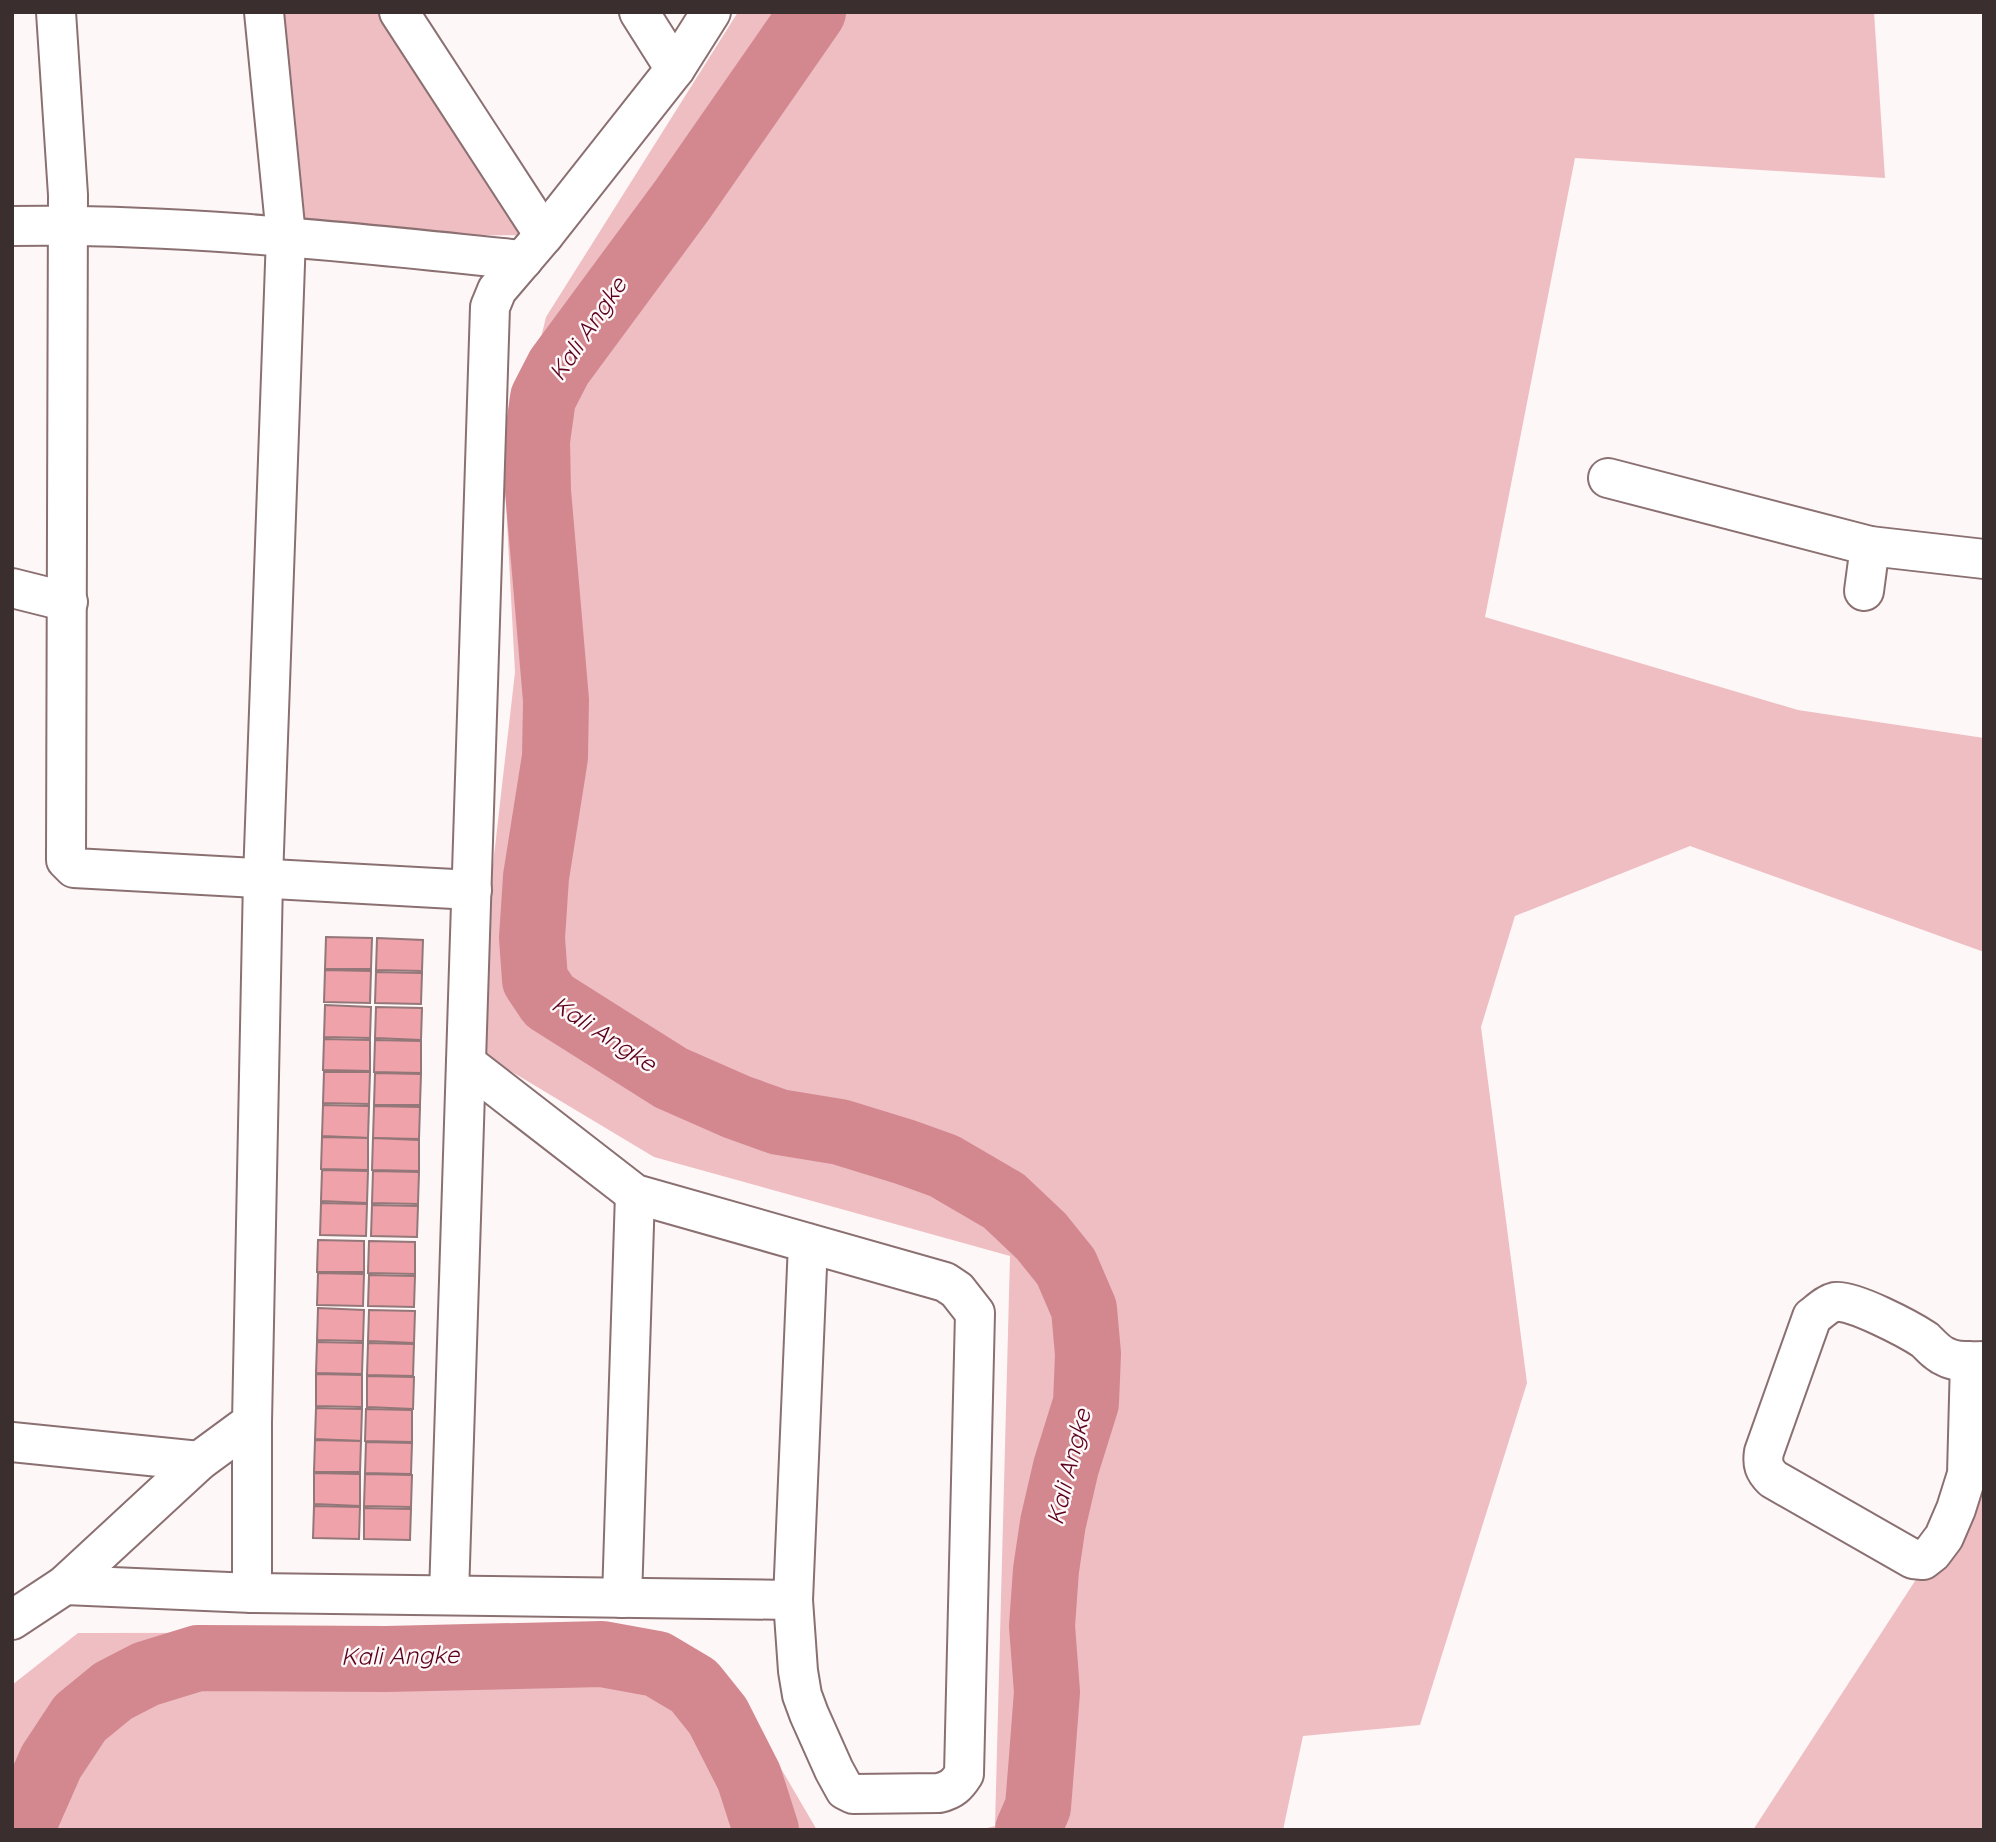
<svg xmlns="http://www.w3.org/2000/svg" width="1996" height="1842" viewBox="0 0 1996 1842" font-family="Quicksand,sans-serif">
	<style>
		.green { fill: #efbec2 }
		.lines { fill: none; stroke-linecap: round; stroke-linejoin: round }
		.river { stroke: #d38890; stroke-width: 66 }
		.building { fill: #efa2aa; stroke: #937779; stroke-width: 2 }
		.street-casing { stroke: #8b7072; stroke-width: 42 }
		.street { stroke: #fff; stroke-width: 38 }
		.labels { text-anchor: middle; stroke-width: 5; stroke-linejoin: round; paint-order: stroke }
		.water-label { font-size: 24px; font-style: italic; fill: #5c001d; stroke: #fef7f7 }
	</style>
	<rect width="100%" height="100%" fill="#fef7f7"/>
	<!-- green -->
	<g class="green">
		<path d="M273 12H399L544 235 286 236Z"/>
		<path d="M738 12H1874L1885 178 1575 158 1485 617 1798 710 1984 738V952L1690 846 1515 916 1481 1027 1527 1383 1420 1725 1303 1736 1283 1830H979L995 1826 1010 1256 654 1157 472 1048 515 672 505 485 546 317Z"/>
		<path d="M1984 1475V1830H1753Z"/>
		<path d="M597 1632 728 1678 817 1830H12V1685L78 1633Z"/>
	</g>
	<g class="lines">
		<!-- river -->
		<g class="river">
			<path d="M813 12 683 199 559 367 543 398 537 441 538 491 556 700 555 757 536 877 532 938 535 980 549 1001 671 1078 737 1107 779 1122 840 1132 905 1152 944 1166 1004 1201 1041 1236 1066 1267 1084 1309 1088 1354 1086 1403 1066 1467 1053 1523 1046 1570 1042 1626 1047 1692 1042 1757 1038 1807 1028 1830"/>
			<path d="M21 1830 51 1762 80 1718 113 1691 146 1674 198 1658 386 1659 602 1654 657 1664 694 1686 718 1716 749 1777 766 1830"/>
		</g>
	</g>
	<!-- building -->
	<g class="building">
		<path d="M326 937 372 938 371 969H325Z"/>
		<path d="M377 938 423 940 422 971 376 970Z"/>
		<path d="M325 970 371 971 370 1003 324 1002Z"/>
		<path d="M376 972 422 973 421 1004 375 1003Z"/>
		<path d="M325 1005 371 1007 370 1038 324 1037Z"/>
		<path d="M376 1007 422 1008 421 1040 375 1038Z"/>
		<path d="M324 1039 370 1040V1071L323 1070Z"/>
		<path d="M375 1040 421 1041V1073L374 1072Z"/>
		<path d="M324 1072H370L369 1104 323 1103Z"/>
		<path d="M375 1073 421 1074 420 1105H374Z"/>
		<path d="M323 1105 369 1106 368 1138 322 1136Z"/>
		<path d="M374 1106 420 1107 419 1139 373 1138Z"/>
		<path d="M322 1137 368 1138V1170L321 1169Z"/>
		<path d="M373 1138 419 1140V1171L372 1170Z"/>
		<path d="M322 1170 368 1171 367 1203 321 1201Z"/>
		<path d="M373 1171 419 1172 418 1204 372 1203Z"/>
		<path d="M321 1203 367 1204 366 1236 320 1235Z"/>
		<path d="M372 1205 418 1206 417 1237 371 1236Z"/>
		<path d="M318 1240 364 1241V1272H317Z"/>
		<path d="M369 1241 415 1242V1274L368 1273Z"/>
		<path d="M318 1273 364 1274 363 1306 317 1305Z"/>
		<path d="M369 1275 415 1276 414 1307 368 1306Z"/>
		<path d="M318 1308 364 1310 363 1341 317 1340Z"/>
		<path d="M369 1310 415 1311 414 1343 368 1341Z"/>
		<path d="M317 1342 363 1343 362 1374 316 1373Z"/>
		<path d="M368 1343 414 1344 413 1376 367 1375Z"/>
		<path d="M316 1374 362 1375V1407L316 1406Z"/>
		<path d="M367 1376 414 1377 413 1409 367 1407Z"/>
		<path d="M316 1408 362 1409 361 1441 315 1439Z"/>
		<path d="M366 1409 412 1410V1442L365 1441Z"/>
		<path d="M315 1440 361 1441 360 1472H314Z"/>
		<path d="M366 1442 412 1443 411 1474 365 1473Z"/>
		<path d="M314 1473 360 1474V1506L314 1504Z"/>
		<path d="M365 1474 412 1475 411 1507 364 1506Z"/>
		<path d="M314 1506 360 1507 359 1539 313 1538Z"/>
		<path d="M364 1508 411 1509 410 1540 364 1539Z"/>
	</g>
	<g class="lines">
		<!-- street casing -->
		<g class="street-casing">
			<g id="street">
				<path d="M56 12 68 195 66 860 74 868 472 890"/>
				<path d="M399 12 544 235"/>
				<path d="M639 12 675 69"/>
				<path d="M12 226C183 223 353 243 523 260"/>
				<path d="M1608 478 1870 546 1984 559"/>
				<path d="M12 588 68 602"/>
				<path d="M1864 591 1870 546"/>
				<path d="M466 1063 635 1194 945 1282 957 1290 975 1313 964 1774C957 1785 952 1790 939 1793L853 1794 845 1790 834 1770 809 1714 802 1695 798 1671 793 1600 808 1243"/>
				<path d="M1970 1361 1967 1474 1956 1509 1944 1537 1932 1553 1923 1560 1913 1559 1773 1479C1764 1470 1762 1464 1764 1452L1812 1317C1819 1312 1826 1304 1835 1302 1852 1299 1910 1330 1925 1340 1931 1346 1938 1354 1946 1357 1957 1363 1972 1361 1984 1361"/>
				<path d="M12 1442 199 1461"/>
				<path d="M65 1585 252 1593 793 1600"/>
				<path d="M252 1593V1422"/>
				<path d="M449 1595 490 307 497 290 544 235 675 69 711 12"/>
				<path d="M622 1598 635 1194"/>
				<path d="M12 1620 65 1585 199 1461 252 1422 263 879 286 236 264 12"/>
			</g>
		</g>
		<!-- street -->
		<use href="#street" class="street"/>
	</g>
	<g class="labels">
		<!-- water labels -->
		<g class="water-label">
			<text transform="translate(588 329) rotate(-56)" y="8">Kali Angke</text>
			<text transform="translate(604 1034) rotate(33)" y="8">Kali Angke</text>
			<text transform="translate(1069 1467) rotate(-76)" y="8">Kali Angke</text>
			<text transform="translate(400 1656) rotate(-1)" y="8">Kali Angke</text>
		</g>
	</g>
	<!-- border -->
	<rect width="1996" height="1842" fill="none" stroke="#3a2e2f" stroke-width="28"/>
</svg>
